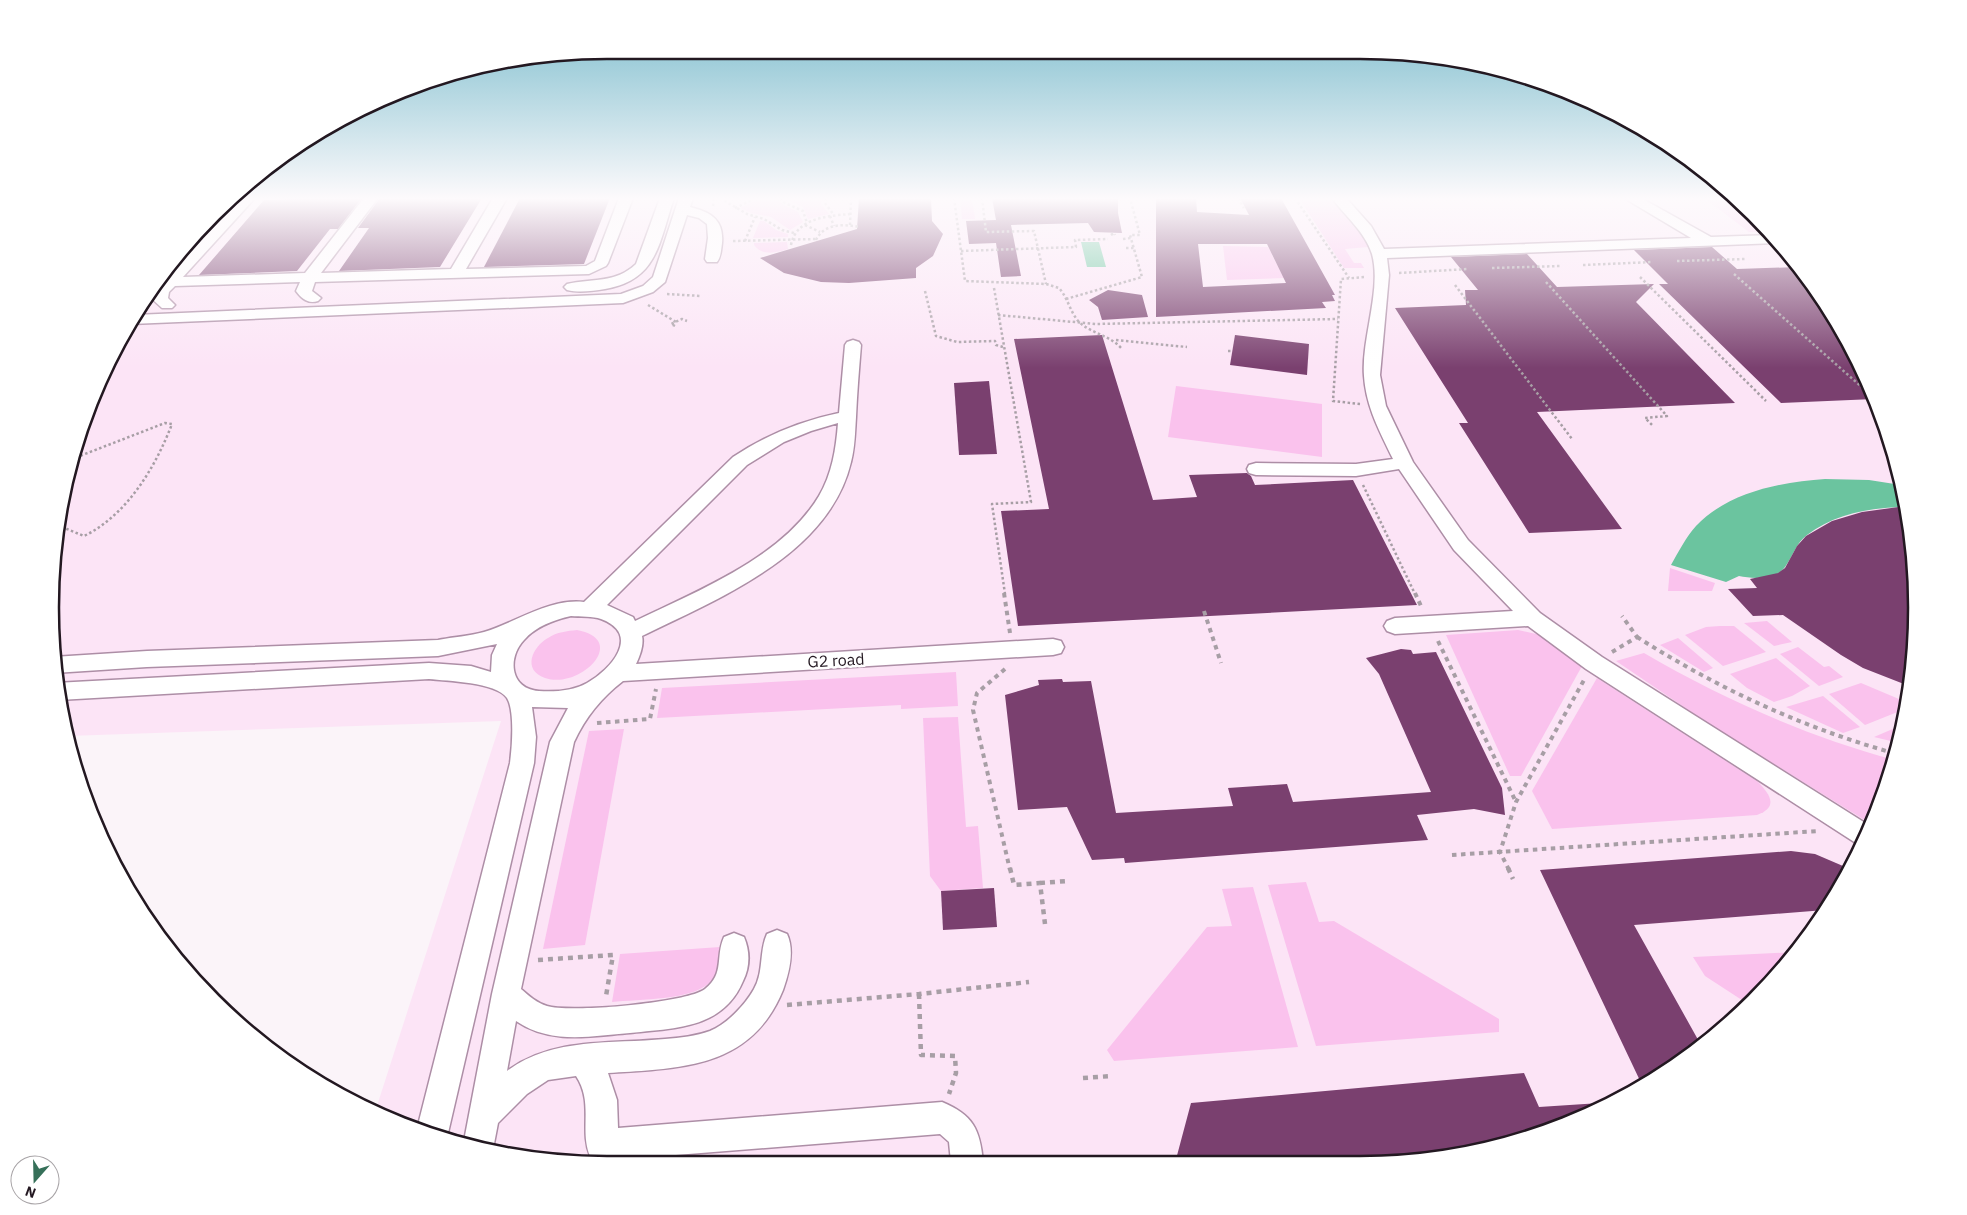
<svg xmlns="http://www.w3.org/2000/svg" width="1967" height="1215" viewBox="0 0 1967 1215" font-family="'IBM Plex Sans',sans-serif">
	<style>
		.built { fill: #fce4f6 }
		.green { fill: #fac2ed }
		.water { fill: #6bc49f }
		.building { fill: #7a406f; fill-rule: evenodd }
		.lines { fill: none; stroke-linecap: round; stroke-linejoin: round }
		.minor-casing { stroke: #ad8ea6; stroke-width: 3 }
		.path-far2 { stroke: #a79ea5; stroke-width: 2.5; stroke-dasharray: 2.5 2.5; stroke-linecap: butt }
		.path-far1 { stroke: #a79ea5; stroke-width: 4; stroke-dasharray: 4.5 4.5; stroke-linecap: butt }
		.path { stroke: #a79ea5; stroke-width: 4.5; stroke-dasharray: 5 5; stroke-linecap: butt }
		.minor { fill: #fff; fill-rule: evenodd }
		.labels { text-anchor: middle; stroke-width: 5; stroke-linejoin: round; paint-order: stroke }
		.street-label { font-size: 16px; fill: #231821; stroke: #fff }
		.rim { fill: none; stroke: #231821; stroke-width: 2.5 }
	</style>
	<rect width="100%" height="100%" fill="#fbf4f9"/>
	<!-- built -->
	<path class="built" d="M231 198H1734L1778 240 1842 329 1887 428 1912 534 1916 644 1898 752 1860 854 1802 947 1727 1026 1638 1090 1504 1146 1396 1164 535 1160 394 1123 375 1112 501 721 68 736 55 681 50 607 55 534 79 429 144 298 213 213Z"/>
	<!-- green -->
	<g class="green">
		<path d="M760 198H775L784 205 798 212 803 222 790 230 771 217 751 213 740 208Z"/>
		<path d="M784 198H822L821 204 829 214 808 219 803 207Z"/>
		<path d="M960 198H972L975 219H962Z"/>
		<path d="M1299 198H1330C1346 213 1362 226 1368 247L1345 249 1354 263H1361L1364 268H1344Z"/>
		<path d="M1708 201H1727L1730 205H1736L1760 232H1749Z"/>
		<path d="M760 221H764L776 230 788 234V237L753 238Z"/>
		<path d="M787 242 788 249C776 253 762 256 754 245V243Z"/>
		<path d="M1223 246 1268 247 1270 250H1276L1272 255 1284 278 1227 280Z"/>
		<path d="M1176 386 1322 404V457L1168 437Z"/>
		<path d="M1670 568 1715 583 1712 591H1668Z"/>
		<path d="M1767 621 1792 642 1774 646 1744 623Z"/>
		<path d="M1720 626H1734L1766 652 1723 666 1685 635 1706 627Z"/>
		<path d="M577 630C630 640 580 690 545 678 522 670 532 647 548 638 557 632 567 631 577 630Z"/>
		<path d="M1518 630 1545 636 1582 666 1521 776H1510L1446 635Z"/>
		<path d="M1678 638 1713 668 1704 672 1660 645Z"/>
		<path d="M1798 647 1824 667 1829 666 1843 677 1819 686 1780 654Z"/>
		<path d="M1644 653C1723 699 1806 736 1895 760L1871 824 1709 724 1616 661Z"/>
		<path d="M1776 658 1810 686 1792 696 1774 702 1747 688 1730 674Z"/>
		<path d="M956 672 958 706 901 709V705L657 718 662 688Z"/>
		<path d="M1597 678 1757 781C1769 793 1780 807 1757 815L1552 829 1532 791Z"/>
		<path d="M1861 683 1906 702 1905 709 1865 725 1829 694Z"/>
		<path d="M1823 696 1860 727 1843 733 1786 707Z"/>
		<path d="M958 717 966 827 978 826 983 888 941 891 930 876 923 718Z"/>
		<path d="M1902 725 1899 743 1874 737Z"/>
		<path d="M624 729 585 945 543 949 589 731Z"/>
		<path d="M1306 882 1319 922 1334 921 1499 1019V1032L1316 1046 1268 885Z"/>
		<path d="M1253 887 1298 1047 1114 1061 1107 1050 1207 927 1232 926 1222 889Z"/>
		<path d="M720 947C719 958 719 971 712 980 696 1001 638 999 612 1002L620 954Z"/>
		<path d="M1797 952 1748 1004 1705 976 1693 957Z"/>
	</g>
	<!-- water -->
	<g class="water">
		<path d="M1081 242H1099L1106 267H1087Z"/>
		<path d="M1825 479 1869 480 1901 485 1906 507C1872 507 1834 514 1807 535 1796 543 1793 556 1785 567 1776 580 1753 579 1739 576L1726 582 1671 565C1679 551 1686 537 1696 526 1728 492 1781 482 1825 479Z"/>
	</g>
	<!-- building -->
	<g class="building">
		<path d="M336 198H362L338 229H330L297 271 199 275 264 200Z"/>
		<path d="M380 198H482L440 267 339 271 369 228H358Z"/>
		<path d="M520 198H610L584 264 484 267Z"/>
		<path d="M859 198H931L932 221 943 234 933 256 916 268V278L849 283 821 282 784 273 760 258 857 229Z"/>
		<path d="M992 198 1118 199V213L1122 233 1094 232 1088 223 1011 225 1021 276 1001 277 996 243 969 244 966 221 996 220Z"/>
		<path d="M1156 198H1196L1197 212 1249 215 1240 198H1281L1335 295H1332L1335 301 1322 302 1326 308 1156 317ZM1198 244H1267L1286 283 1203 287Z"/>
		<path d="M1712 247 1737 269 1798 267 1842 328 1874 399 1781 403 1659 284H1668L1634 250Z"/>
		<path d="M1527 254 1557 287 1654 284 1636 302 1735 403 1537 412 1622 529 1529 533 1459 423H1468L1395 308 1466 305 1465 290H1478L1451 257Z"/>
		<path d="M1108 290 1142 295 1148 317 1102 320 1098 307 1089 300Z"/>
		<path d="M1102 335 1153 500 1197 497 1189 475 1247 473 1251 476 1255 485 1353 480 1417 605 1018 626 1001 511 1049 509 1014 339Z"/>
		<path d="M1235 335 1309 344 1307 375 1230 365Z"/>
		<path d="M989 381 997 454 959 455 954 383Z"/>
		<path d="M1906 506 1912 534 1916 644 1909 686 1863 668 1841 655 1783 615 1753 616 1728 589 1757 588 1750 579 1778 573 1785 568 1797 546 1806 536 1832 521 1862 512Z"/>
		<path d="M1401 649 1411 650 1413 654 1436 652 1502 788 1505 815 1474 809 1417 815 1428 840 1125 863 1124 858 1092 860 1067 807 1018 810 1005 695 1039 685 1038 680 1062 679 1063 682 1091 681 1116 813 1233 806 1228 788 1287 784 1293 802 1431 792 1379 674 1366 658Z"/>
		<path d="M1791 851 1815 854 1850 869 1825 910 1634 925 1701 1045 1643 1087 1540 870Z"/>
		<path d="M994 888 997 927 943 930 941 891Z"/>
		<path d="M1524 1073 1539 1107 1600 1103 1601 1106 1504 1146 1396 1164 1175 1163 1191 1103Z"/>
	</g>
	<g class="lines">
		<!-- minor casing -->
		<g class="minor-casing">
			<g id="minor">
				<path d="M241 198H255L183 277 305 273 364 198H378L321 273 451 269 493 198H507L466 269 586 266 595 261 619 198H633L608 263 606 266 589 274 315 282 312 291 321 298 318 301C308 304 302 299 296 291L300 282 175 286 169 292 168 298 175 305 172 308H162L152 299 158 286H154L161 277H167Z"/>
				<path d="M660 198H674C659 242 658 280 605 289 593 291 579 293 567 290L564 287 567 284C592 278 615 284 636 264Z"/>
				<path d="M679 198H693L690 207C711 212 724 220 722 243 721 250 721 257 717 262H707L705 259 708 238 707 224 699 218 687 215 665 282 653 292 623 303 131 324 135 315 621 294 643 286 653 277Z"/>
				<path d="M1332 198H1346L1371 226 1384 249 1691 238 1624 198H1641L1711 237 1773 235 1780 242 1777 243 1387 258 1389 275 1380 375 1386 406 1413 462 1468 540 1540 613 1602 657 1870 826 1862 847 1586 669 1528 626 1395 634 1387 631 1384 626 1387 621 1395 618 1513 611 1454 550 1399 469 1356 476 1256 475 1249 473 1247 469 1249 465 1256 463 1356 464 1393 459C1380 432 1366 407 1364 376 1361 339 1382 290 1372 254 1365 232 1346 217 1332 198Z"/>
				<path d="M853 340 859 342 861 345C859 369 857 393 856 417 855 432 855 447 851 462 829 555 719 598 642 636 644 644 640 656 636 664L1053 639 1061 641 1064 647 1061 653 1053 655 623 681C602 697 585 718 574 742L521 989C529 996 537 1003 547 1006 570 1013 687 1003 705 989 725 973 715 957 724 937L734 933 744 937C750 951 750 967 743 981 723 1029 675 1028 630 1033 591 1036 551 1045 516 1021L507 1071C552 1037 612 1044 665 1039 680 1038 696 1036 710 1031 727 1024 745 1005 754 989 764 972 759 951 767 934L777 930 787 934C795 951 789 973 783 990 751 1069 680 1068 608 1073L617 1100 618 1128 942 1102C973 1115 980 1129 983 1162H951L949 1142 940 1134 600 1161 590 1156C579 1130 594 1103 576 1076L548 1080 527 1094 498 1123 493 1149 464 1141 492 994 550 742 568 708 532 707 536 737 534 763 448 1133 446 1137 417 1129 510 763C512 748 515 711 507 698 496 682 447 681 429 679L59 700 55 683 429 663 471 666 491 672 492 655 497 644 438 656 147 667 54 673 53 657 147 651 438 640C453 637 470 636 484 632 517 622 549 598 584 602L733 457C766 435 801 421 839 413L845 345 847 342ZM838 423C836 449 832 474 819 496 782 558 697 591 635 621L633 617 607 605 747 465 784 442 811 431ZM571 616C580 617 593 616 601 619 642 634 611 670 587 683 573 691 554 692 539 691 510 689 507 658 524 640 536 626 554 620 571 616Z"/>
			</g>
		</g>
		<!-- path-far2 -->
		<g class="path-far2">
			<path d="M720 198 747 214 764 219 782 230 794 233"/>
			<path d="M780 198 785 203 803 211 807 223"/>
			<path d="M825 198V203L834 215"/>
			<path d="M954 198 965 281 1046 284 1059 288C1068 298 1070 312 1079 322 1092 334 1110 335 1122 349"/>
			<path d="M982 198 986 232 1034 231 1046 284"/>
			<path d="M1238 198 1244 208"/>
			<path d="M1295 198 1349 278"/>
			<path d="M713 206 714 198"/>
			<path d="M735 208 756 198"/>
			<path d="M830 216 834 226"/>
			<path d="M805 225 820 232"/>
			<path d="M850 225 851 198"/>
			<path d="M1111 235 1114 233 1115 235"/>
			<path d="M1123 239 1131 238"/>
			<path d="M816 240C824 223 844 224 860 227"/>
			<path d="M733 241 816 239"/>
			<path d="M745 241 755 217"/>
			<path d="M791 245C796 218 827 216 850 214"/>
			<path d="M1126 248H1134"/>
			<path d="M961 251 1076 247 1075 240 1108 239"/>
			<path d="M1677 261 1746 259"/>
			<path d="M1583 265 1653 262"/>
			<path d="M1492 268 1561 266"/>
			<path d="M1399 273 1468 269"/>
			<path d="M1734 274 1873 397"/>
			<path d="M1640 277 1766 401"/>
			<path d="M1546 282 1667 416 1645 418 1653 426"/>
			<path d="M1455 285 1572 439"/>
			<path d="M994 288 1031 502 992 504 1005 594"/>
			<path d="M925 291 936 336 957 342 995 341 996 345 1003 347"/>
			<path d="M667 294 701 296"/>
			<path d="M1066 299 1142 277 1130 235H1140L1130 198"/>
			<path d="M648 305 676 322"/>
			<path d="M998 315 1096 324 1338 319"/>
			<path d="M675 326 671 324 682 319 687 321"/>
			<path d="M1116 340 1187 347"/>
			<path d="M1228 351H1232"/>
			<path d="M1360 404 1333 401 1341 279 1365 277"/>
			<path d="M1363 485 1415 594"/>
			<path d="M57 525 84 536C127 515 155 468 172 424L165 423 72 459"/>
		</g>
		<!-- path-far1 -->
		<g class="path-far1">
			<path d="M1004 593 1010 633"/>
			<path d="M1415 593 1421 606"/>
			<path d="M1204 611 1221 663"/>
			<path d="M1637 637C1719 689 1803 728 1897 754"/>
			<path d="M1438 641 1516 802"/>
			<path d="M1612 652 1637 637 1622 616"/>
			<path d="M1005 669 977 693 973 710 1010 870"/>
			<path d="M597 723 650 719 656 689"/>
			<path d="M1452 855 1818 831"/>
			<path d="M1509 870 1500 852 1516 802 1584 680"/>
		</g>
		<!-- path -->
		<g class="path">
			<path d="M1010 868 1014 885 1040 883 1045 924"/>
			<path d="M1508 868 1513 879"/>
			<path d="M1040 883 1067 881"/>
			<path d="M538 960 613 955 606 996"/>
			<path d="M919 994 921 1055 955 1056 956 1073 949 1094"/>
			<path d="M787 1005 919 994 1029 982"/>
			<path d="M1083 1078 1112 1076"/>
		</g>
		<!-- minor -->
		<use href="#minor" class="minor"/>
	</g>
	<!-- sky -->
	<linearGradient id="sky" x2="0" y2="1"><stop stop-color="#76bacb"/><stop offset="0.54" stop-color="#fdfafc"/><stop offset="1" stop-color="#fdfafc" stop-opacity="0"/></linearGradient>
	<rect width="1967" height="368" fill="url(#sky)"/>
	<g class="labels">
		<!-- street labels -->
		<g class="street-label">
			<text transform="translate(836 660) rotate(-3)" y="6">G2 road</text>
		</g>
	</g>
	<!-- crop -->
	<path d="M0 0H1967V1215H0ZM607 59H1360A548 548 0 0 1 1908 607V608A548 548 0 0 1 1360 1156H607A548 548 0 0 1 59 608V607A548 548 0 0 1 607 59Z" fill="#fff" fill-rule="evenodd"/>
	<path class="rim" d="M607 59H1360A548 548 0 0 1 1908 607V608A548 548 0 0 1 1360 1156H607A548 548 0 0 1 59 608V607A548 548 0 0 1 607 59Z"/>
	<!-- north arrow -->
	<g transform="translate(35 1180) rotate(200)"><circle r="24" fill="#ffffff" stroke="#a7a3a6"/>
	<path d="M0-4L9 19L0 12L-9 19Z" fill="#367059"/>
	<text y="-8" font-size="14" font-weight="bold" text-anchor="middle" fill="#231821">N</text>
	</g>
</svg>
